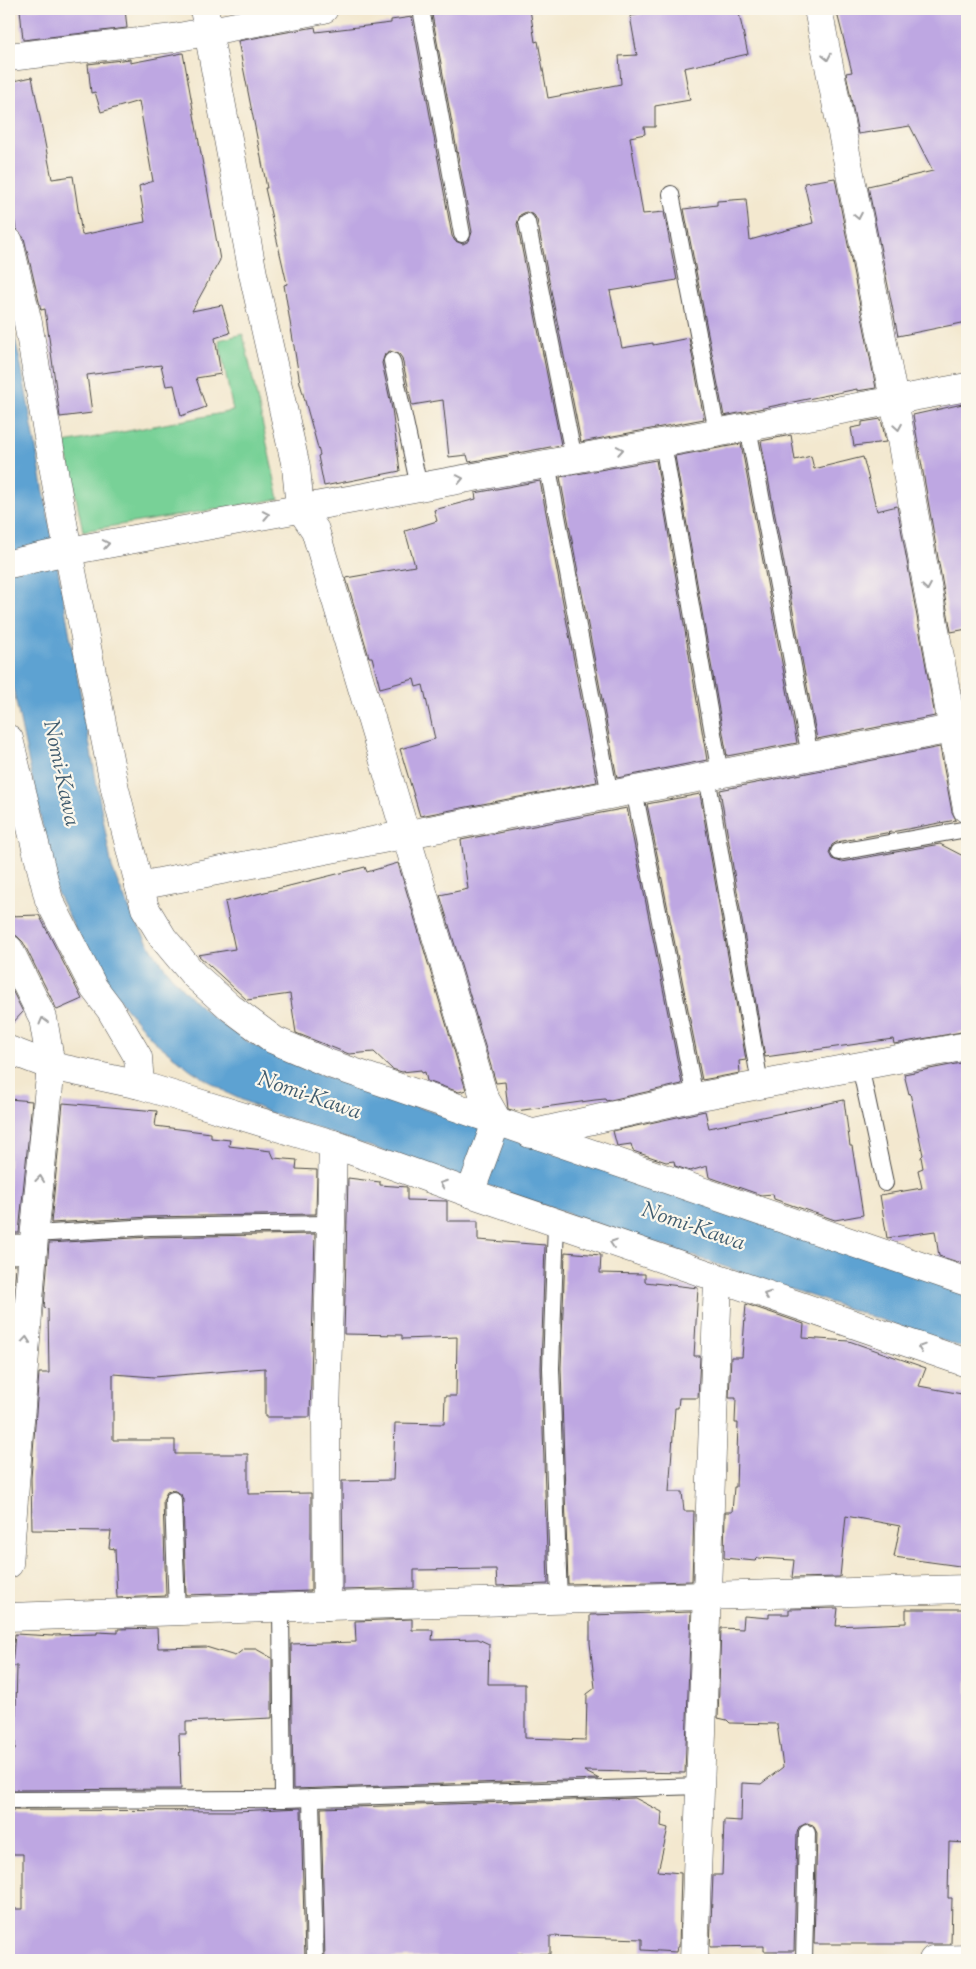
<svg xmlns="http://www.w3.org/2000/svg" width="976" height="1969" viewBox="0 0 976 1969" font-family="'Sorts Mill Goudy',serif">
	<style>
		.green { fill: #78d197; stroke: #527e61 }
		.water { fill: #5da2d2; stroke: #44667e }
		.building { fill: #bea7e2 }
		.lines { fill: none; stroke-linecap: round; stroke-linejoin: round }
		.lane-casing { stroke: #494744; stroke-width: 18 }
		.street-casing { stroke: #494744; stroke-width: 29 }
		.lane { stroke: #fff; stroke-width: 16 }
		.street { stroke: #fff; stroke-width: 28 }
		.oneway { stroke: #a0a0a0 }
		.labels { text-anchor: middle; stroke-width: 4.5; stroke-linejoin: round; paint-order: stroke }
		.water-label { font-size: 22px; font-style: italic; fill: #3f5b6e; stroke: #fbf7ec }
	</style>
	<rect width="100%" height="100%" fill="#fbf7ec"/>
	<filter id="ink" filterUnits="userSpaceOnUse"><feTurbulence type="fractalNoise" baseFrequency=".02" numOctaves="2"/><feDisplacementMap in="SourceGraphic" scale="10" xChannelSelector="R" yChannelSelector="G"/><feConvolveMatrix kernelMatrix="1 2 1 2 8 2 1 2 1" color-interpolation-filters="sRGB"/></filter>
	<filter id="wash" filterUnits="userSpaceOnUse"><feTurbulence type="fractalNoise" baseFrequency=".0096" numOctaves="4" result="noise"/><feDisplacementMap in="SourceGraphic" scale="20" xChannelSelector="R" yChannelSelector="G"/><feGaussianBlur stdDeviation="1.12" result="paint"/><feColorMatrix in="noise" values="0 0 0 0 0 0 0 0 0 0 0 0 0 0 0 0 0 1.4 0 .05"/><feComposite in="paint" operator="in"/></filter>
	<g filter="url(#wash)">
		<rect width="100%" height="100%" fill="#f3e8cf"/>
		<!-- green -->
		<path class="green" d="M243 334 279 499 83 531 65 443 233 411 219 340Z"/>
		<!-- water -->
		<path class="water" d="M9 311 21 365 112 868C146 957 191 1015 278 1058 294 1065 311 1070 328 1077L967 1290V1349L268 1112 229 1094 191 1070 153 1040 101 979 56 891 9 669Z"/>
		<g id="blocks">
			<!-- building -->
			<g class="building">
				<path d="M20 9H125L127 28 23 40Z"/>
				<path d="M431 9H530L535 42 538 41 548 98 621 84 619 56 637 55 630 16 669 9H738L748 54 684 68 690 100 655 106V127H644L645 134 630 137 643 214 664 212 677 280 610 291 622 348 653 343V345L689 338 704 419 581 442 537 220 534 215 526 212 520 215 517 224 561 445 469 462 467 455 449 457 443 400 412 405 402 358 399 354 390 351 385 354 382 363 392 409 400 471 324 486 318 456 320 455 300 383 284 285 287 284 265 188H267L238 41 315 27 316 32 391 23V20L412 17 452 236 455 241 463 244 469 241 472 232Z"/>
				<path d="M836 9H967V322L898 336 868 186 933 171 910 126 858 134 846 73 852 72Z"/>
				<path d="M183 53 220 260 192 311 222 305 230 333 215 338 221 374 196 378 206 407 181 416 174 385 166 386 161 365 87 375 92 413 60 417 45 309 41 310 24 238 16 229 9 190V82L32 77 52 179 73 176 82 235 145 222 139 186 153 181 139 101 101 112 95 92 91 93 88 64 130 59V63Z"/>
				<path d="M835 178 876 388 857 391V389L724 416 684 209 717 205V201L746 199 750 240 813 223 804 183Z"/>
				<path d="M967 403V629L951 632 913 415Z"/>
				<path d="M881 419 886 442 854 446 851 428 862 426V422Z"/>
				<path d="M791 435 795 460 811 456 814 469 863 457 877 511 897 506 935 716 817 739 761 441Z"/>
				<path d="M741 444 797 743 727 756 675 456Z"/>
				<path d="M656 460 707 760 617 778 560 477Z"/>
				<path d="M540 481 597 782 420 816 400 749 435 739 423 685 416 687 414 679 380 688 372 657H369L346 578 415 566 405 531 437 521 434 510 476 499 475 493Z"/>
				<path d="M940 747 952 812 956 820 837 842 832 845 829 853 832 859 841 862 940 844 967 858V1031L894 1044 893 1039 765 1057 720 790Z"/>
				<path d="M700 794 746 1060 739 1061 740 1073 702 1080 647 804Z"/>
				<path d="M627 808 682 1084 606 1101 605 1099 595 1100 516 1111 508 1109 505 1082 496 1083 440 895 468 889 461 840Z"/>
				<path d="M398 863 466 1090 459 1092 427 1081 425 1072 422 1073 421 1070 402 1072 392 1069 374 1052 349 1054 296 1033 290 994 247 1000 198 955 235 949 225 902 365 867 367 872Z"/>
				<path d="M39 915 82 999 57 1010 23 942 17 936 9 934V916Z"/>
				<path d="M9 984 23 1012 9 1027Z"/>
				<path d="M966 1062 967 1075V1265L939 1256 935 1231 887 1238 880 1195 922 1188 918 1170 923 1168 921 1157 923 1155 910 1093 909 1094 904 1074Z"/>
				<path d="M9 1099 32 1101 19 1233H9Z"/>
				<path d="M844 1100 850 1146H852L863 1215 835 1220 774 1199 773 1194 761 1195 709 1177 707 1166 690 1171 675 1166 674 1161 666 1162 633 1151 631 1144 617 1146 613 1131 705 1111 709 1128Z"/>
				<path d="M63 1103 157 1111 155 1126 211 1133V1138L230 1140 229 1146 271 1151 274 1158 297 1160 296 1169 317 1170 316 1214 149 1217 51 1223Z"/>
				<path d="M348 1178 380 1182V1185L407 1187V1200L447 1201V1221H478V1240L545 1245 541 1368 548 1584 497 1586 496 1569 414 1570V1588L343 1590 342 1481 393 1480 395 1423 444 1424 445 1396H456L457 1337 402 1339V1335L344 1334Z"/>
				<path d="M315 1234 310 1417H265V1368L154 1377 113 1374V1440H175V1454H248V1494L311 1493V1591L186 1595 183 1500 181 1494 173 1490 167 1492 163 1500 166 1596 117 1598 115 1549 109 1548 111 1531 32 1530 31 1478 39 1373H49L48 1309 44 1308 49 1243 150 1237Z"/>
				<path d="M565 1252 601 1255 600 1273 645 1274V1282L698 1288 694 1356H700L698 1398H679L678 1408H675L669 1492H682L684 1511H694L692 1581 568 1584 561 1368Z"/>
				<path d="M9 1265H16L13 1306 9 1305Z"/>
				<path d="M746 1304 804 1324 803 1338 849 1341 926 1368 919 1386 967 1395V1567L894 1557 900 1526 846 1516 840 1577 792 1578 794 1560 758 1558 755 1561 724 1558 725 1512H732L734 1487H736L738 1423H735L736 1398H729L731 1357H742Z"/>
				<path d="M838 1608 836 1626 906 1623V1609H967V1843L949 1842 948 1898H952L951 1944H814L817 1833 813 1825 807 1823 799 1827 797 1833 794 1951H764V1946L710 1947 713 1875H722L724 1820 741 1821 742 1783 761 1784 783 1767 777 1724 730 1723 727 1720 718 1718 721 1628 743 1629 744 1616 769 1618V1614H789V1609Z"/>
				<path d="M691 1612 685 1773 584 1771 599 1779 293 1789 291 1644 356 1642 355 1621 412 1619V1630H433L432 1640 478 1639 489 1644 488 1684H525V1738L586 1740 587 1694 595 1688 590 1643V1615Z"/>
				<path d="M157 1628 158 1648 206 1647 235 1656 244 1649H256L272 1658V1718L186 1722V1734H179L181 1789 11 1790V1751L15 1749 17 1666H12L15 1634 53 1636V1635L97 1634V1632L118 1633V1629Z"/>
				<path d="M635 1798 662 1812 661 1826 668 1828 658 1871 681 1873 679 1947H677L676 1952 642 1950V1939L550 1936V1954H517V1959L485 1960 481 1956 325 1960 321 1808Z"/>
				<path d="M301 1808 305 1959 9 1960V1909H23V1854H9V1812L11 1810 236 1811Z"/>
			</g>
		</g>
	</g>
	<g filter="url(#ink)">
		<use href="#blocks" fill-opacity="0" stroke="#494744" stroke-width="1"/>
		<g class="lines">
			<!-- lane casing -->
			<g class="lane-casing">
				<g id="lane">
					<path d="M421 9 462 234"/>
					<path d="M671 194 717 432"/>
					<path d="M527 222 574 459"/>
					<path d="M392 361 419 487"/>
					<path d="M748 427 810 756"/>
					<path d="M663 443 720 774"/>
					<path d="M547 463 610 795"/>
					<path d="M707 776 760 1084"/>
					<path d="M634 790 695 1097"/>
					<path d="M839 852 967 829"/>
					<path d="M860 1066 885 1183"/>
					<path d="M556 1223 551 1368 559 1600"/>
					<path d="M34 1234 150 1227 329 1224"/>
					<path d="M173 1500 177 1611"/>
					<path d="M281 1608 283 1799"/>
					<path d="M311 1798 315 1960"/>
					<path d="M9 1800 283 1799 700 1786"/>
					<path d="M804 1960 807 1833"/>
				</g>
			</g>
			<!-- street casing -->
			<g class="street-casing">
				<g id="street">
					<path d="M204 9 253 274 296 467 300 508 315 530 484 1097 497 1120 470 1193"/>
					<path d="M818 9 894 400 967 809"/>
					<path d="M9 57 174 38 324 9"/>
					<path d="M9 242 28 323 68 551 115 789 145 908 163 938 194 975 231 1008 274 1040 330 1064 967 1282"/>
					<path d="M9 564 58 553 967 387"/>
					<path d="M9 739 49 900 94 988 110 1009 138 1057 140 1085"/>
					<path d="M139 886 967 726"/>
					<path d="M9 949 43 1018 51 1066 33 1249 9 1564"/>
					<path d="M9 1050 51 1066 140 1085 333 1144 470 1193 967 1363"/>
					<path d="M530 1134 695 1097 967 1046"/>
					<path d="M9 1249H33"/>
					<path d="M327 1606 326 1418 333 1144"/>
					<path d="M9 1617 327 1606 967 1589"/>
					<path d="M694 1960 718 1279"/>
					<path d="M933 1960 967 1959"/>
				</g>
			</g>
			<!-- lane -->
			<use href="#lane" class="lane"/>
			<!-- street -->
			<use href="#street" class="street"/>
		</g>
		<!-- one-way arrows -->
		<defs><path id="oneway-chevron" d="M-2-3.5L2.5 0L-2 3.5" fill="none" stroke-width="1.6" stroke-linecap="round" stroke-linejoin="round" transform="scale(1.25)"/></defs>
		<g class="oneway">
			<use href="#oneway-chevron" transform="translate(827 57) rotate(79)"/>
			<use href="#oneway-chevron" transform="translate(858 216) rotate(79)"/>
			<use href="#oneway-chevron" transform="translate(898 427) rotate(80)"/>
			<use href="#oneway-chevron" transform="translate(620 450) rotate(-10)"/>
			<use href="#oneway-chevron" transform="translate(460 479) rotate(-11)"/>
			<use href="#oneway-chevron" transform="translate(266 515) rotate(-11)"/>
			<use href="#oneway-chevron" transform="translate(106 544) rotate(-10)"/>
			<use href="#oneway-chevron" transform="translate(927 587) rotate(80)"/>
			<use href="#oneway-chevron" transform="translate(43 1021) rotate(-105)"/>
			<use href="#oneway-chevron" transform="translate(40 1179) rotate(-84)"/>
			<use href="#oneway-chevron" transform="translate(443 1184) rotate(-160)"/>
			<use href="#oneway-chevron" transform="translate(613 1243) rotate(-161)"/>
			<use href="#oneway-chevron" transform="translate(767 1295) rotate(-161)"/>
			<use href="#oneway-chevron" transform="translate(26 1340) rotate(-85)"/>
			<use href="#oneway-chevron" transform="translate(921 1348) rotate(-161)"/>
		</g>
	</g>
	<g class="labels">
		<!-- water labels -->
		<g class="water-label">
			<text transform="translate(63 773) rotate(78)" y="8">Nomi-Kawa</text>
			<text transform="translate(310 1094) rotate(19)" y="8">Nomi-Kawa</text>
			<text transform="translate(694 1225) rotate(19)" y="8">Nomi-Kawa</text>
		</g>
	</g>
	<!-- margin -->
	<rect width="976" height="1969" fill="none" stroke="#fbf7ec" stroke-width="30"/>
</svg>
